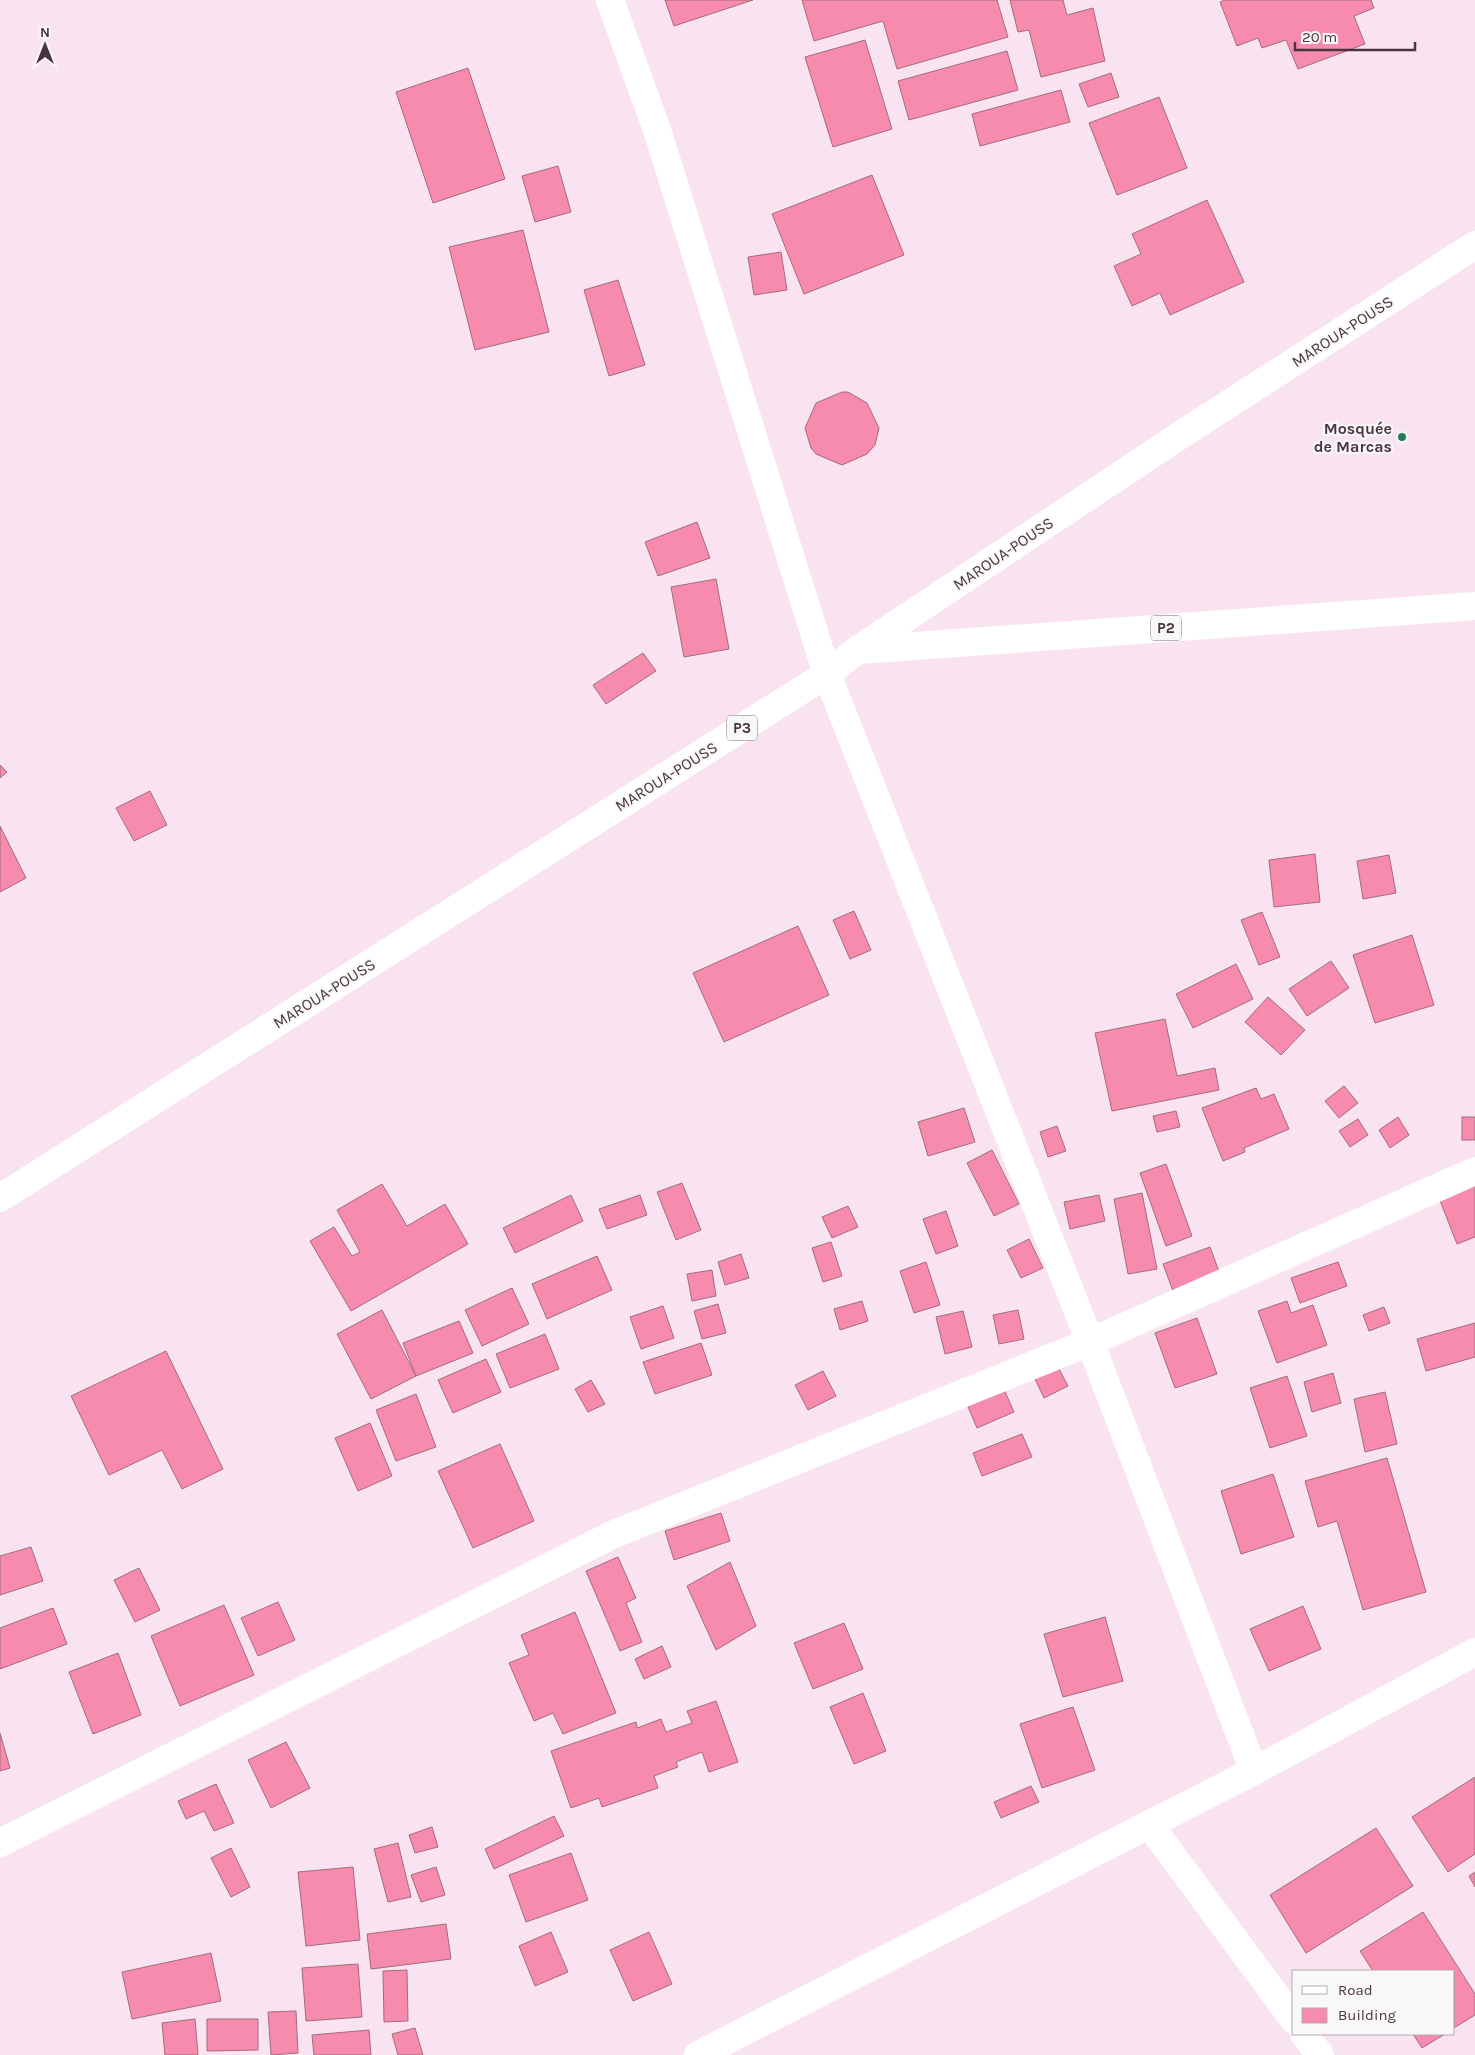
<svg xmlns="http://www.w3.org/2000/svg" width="1475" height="2055" viewBox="0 0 1475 2055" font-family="Karla,sans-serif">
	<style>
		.building { fill: #f68bae; stroke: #a36b7c }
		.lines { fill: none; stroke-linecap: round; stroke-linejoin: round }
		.minor { stroke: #fff; stroke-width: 28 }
		.major { stroke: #fff; stroke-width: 28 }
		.poi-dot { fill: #207f57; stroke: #f8f8f8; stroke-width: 2 }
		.labels { text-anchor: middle; stroke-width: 4.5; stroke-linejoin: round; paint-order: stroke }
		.shield { fill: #f8f8f8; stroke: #7e6f79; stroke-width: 1 }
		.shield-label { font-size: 15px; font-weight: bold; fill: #4a3442 }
		.street-label { font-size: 16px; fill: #4a3442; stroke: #f8f8f8 }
		.poi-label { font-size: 16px; font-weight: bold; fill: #4a3442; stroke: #f8f8f8; text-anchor: end }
	</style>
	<rect width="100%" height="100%" fill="#fae3f1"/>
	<!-- building -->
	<g class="building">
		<path d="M665 0H753L674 26Z"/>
		<path d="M802 0H997L1008 37 897 69 883 21 814 41Z"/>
		<path d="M1010 0H1063L1067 15 1093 8 1105 61 1041 77 1029 30 1018 32Z"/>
		<path d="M1225 0H1371L1374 8 1354 16 1365 44 1298 69 1286 40 1262 48 1258 38 1237 46 1220 2Z"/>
		<path d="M865 40 892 129 833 147 805 57Z"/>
		<path d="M1007 51 1018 90 909 120 898 81Z"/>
		<path d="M468 68 505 179 433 203 396 92Z"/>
		<path d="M1111 73 1119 97 1088 107 1079 84Z"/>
		<path d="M1061 90 1070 122 980 146 972 114Z"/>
		<path d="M1159 97 1187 168 1117 195 1089 123Z"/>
		<path d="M558 166 571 212 535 222 522 176Z"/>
		<path d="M872 175 904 255 804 294 772 214Z"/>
		<path d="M1207 200 1244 282 1170 315 1160 293 1132 306 1114 266 1141 254 1132 234Z"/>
		<path d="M523 230 549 332 475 350 449 247Z"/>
		<path d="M781 252 787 290 754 295 748 257Z"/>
		<path d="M618 280 645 365 609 376 584 290Z"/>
		<path d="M842 392H848L867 403 879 428 875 445 867 454 842 465 816 454 811 448 805 428 816 403Z"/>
		<path d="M697 522 710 558 658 576 645 542Z"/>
		<path d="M716 579 729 649 684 657 671 587Z"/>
		<path d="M643 653 656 671 606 704 593 685Z"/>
		<path d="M0 765 7 772 0 778Z"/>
		<path d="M150 791 167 825 134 841 116 808Z"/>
		<path d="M0 826 26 878 0 892Z"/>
		<path d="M1315 854 1320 902 1274 907 1269 860Z"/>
		<path d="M1389 855 1396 893 1363 899 1357 861Z"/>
		<path d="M854 911 871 950 850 959 833 920Z"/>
		<path d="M1262 912 1280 957 1259 965 1241 920Z"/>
		<path d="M798 926 829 995 724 1042 693 973Z"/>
		<path d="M1412 935 1434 1005 1375 1023 1353 955Z"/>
		<path d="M1331 961 1349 988 1307 1016 1289 989Z"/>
		<path d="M1236 964 1253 999 1193 1028 1176 994Z"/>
		<path d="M1268 997 1305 1030 1281 1055 1245 1022Z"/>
		<path d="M1165 1019 1177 1076 1215 1068 1219 1090 1112 1111 1095 1033Z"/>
		<path d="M1344 1086 1358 1103 1339 1118 1325 1101Z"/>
		<path d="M1256 1088 1261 1099 1274 1094 1289 1129 1244 1148 1245 1152 1223 1161 1202 1108Z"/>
		<path d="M964 1108 975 1142 928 1156 918 1122Z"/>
		<path d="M1176 1111 1180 1127 1157 1132 1153 1116Z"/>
		<path d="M1398 1117 1409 1135 1390 1148 1379 1130Z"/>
		<rect x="1462" y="1117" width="13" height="23"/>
		<path d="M1358 1119 1368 1135 1350 1147 1339 1131Z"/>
		<path d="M1057 1126 1066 1151 1048 1157 1040 1132Z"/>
		<path d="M992 1150 1019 1204 994 1216 967 1163Z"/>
		<path d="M1166 1164 1192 1236 1166 1246 1140 1173Z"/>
		<path d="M682 1183 701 1230 676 1240 657 1192Z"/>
		<path d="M382 1184 407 1226 445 1204 468 1244 351 1311 310 1241 334 1227 352 1256 360 1252 337 1210Z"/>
		<path d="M1475 1185V1237L1457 1244 1439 1198Z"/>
		<path d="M1142 1193 1157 1269 1128 1274 1114 1199Z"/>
		<path d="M571 1195 583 1221 515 1253 503 1228Z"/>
		<path d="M640 1195 647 1215 607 1229 599 1209Z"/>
		<path d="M1099 1195 1105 1221 1070 1229 1064 1202Z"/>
		<path d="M848 1206 858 1227 832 1238 822 1217Z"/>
		<path d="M946 1211 958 1246 936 1254 923 1219Z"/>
		<path d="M1029 1239 1043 1268 1021 1278 1007 1250Z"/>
		<path d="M831 1242 842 1276 823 1282 812 1248Z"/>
		<path d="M1210 1247 1220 1274 1173 1291 1163 1264Z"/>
		<path d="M741 1254 749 1278 725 1285 718 1262Z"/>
		<path d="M597 1256 612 1290 547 1319 532 1284Z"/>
		<path d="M926 1262 940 1305 914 1313 900 1271Z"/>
		<path d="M1338 1262 1347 1286 1300 1303 1291 1278Z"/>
		<path d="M712 1270 716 1296 692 1301 687 1274Z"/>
		<path d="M512 1288 529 1324 482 1346 465 1310Z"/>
		<path d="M862 1301 868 1321 840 1330 834 1309Z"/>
		<path d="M1287 1301 1291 1313 1313 1305 1327 1345 1277 1363 1258 1311Z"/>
		<path d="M718 1304 726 1333 702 1339 694 1311Z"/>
		<path d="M663 1306 674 1338 641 1349 630 1317Z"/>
		<path d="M1384 1307 1390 1323 1369 1331 1363 1315Z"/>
		<path d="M382 1310 416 1376 371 1399 337 1334Z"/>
		<path d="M1018 1310 1024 1339 999 1344 993 1315Z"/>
		<path d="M963 1311 972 1347 945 1354 936 1317Z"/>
		<path d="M1197 1318 1217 1374 1175 1388 1155 1333Z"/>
		<path d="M459 1321 473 1353 416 1376 403 1343Z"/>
		<path d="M1475 1323V1357L1426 1371 1417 1339Z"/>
		<path d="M545 1334 559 1369 510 1388 496 1354Z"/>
		<path d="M701 1343 712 1375 655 1394 643 1362Z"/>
		<path d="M166 1351 223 1469 182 1489 162 1450 109 1475 71 1396Z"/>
		<path d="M486 1359 501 1392 453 1413 438 1380Z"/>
		<path d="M1058 1367 1068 1386 1044 1398 1035 1379Z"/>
		<path d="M823 1371 836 1396 808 1410 795 1385Z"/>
		<path d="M1333 1373 1341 1403 1312 1412 1304 1382Z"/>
		<path d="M1287 1376 1307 1436 1270 1448 1250 1388Z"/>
		<path d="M591 1380 605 1404 588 1412 575 1389Z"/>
		<path d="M1003 1387 1014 1412 977 1428 966 1402Z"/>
		<path d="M1385 1392 1397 1444 1365 1452 1354 1399Z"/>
		<path d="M416 1394 436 1447 396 1461 376 1410Z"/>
		<path d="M370 1423 392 1476 358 1491 335 1438Z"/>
		<path d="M1022 1434 1032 1457 982 1476 973 1453Z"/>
		<path d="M500 1444 534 1521 473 1548 438 1471Z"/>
		<path d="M1387 1458 1426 1592 1363 1610 1337 1521 1318 1527 1305 1481Z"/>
		<path d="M1273 1474 1294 1537 1241 1554 1221 1491Z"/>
		<path d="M721 1513 730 1541 674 1560 665 1531Z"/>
		<path d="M31 1547 43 1581 0 1595V1556Z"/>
		<path d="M618 1557 636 1598 626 1603 642 1642 620 1651 586 1571Z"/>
		<path d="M730 1562 756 1626 716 1650 687 1586Z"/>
		<path d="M139 1568 160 1610 135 1622 114 1580Z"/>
		<path d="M278 1602 295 1640 258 1656 241 1618Z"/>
		<path d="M224 1605 254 1675 180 1706 151 1636Z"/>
		<path d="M1303 1606 1321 1649 1269 1671 1250 1629Z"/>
		<path d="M53 1608 67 1644 0 1669V1628Z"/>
		<path d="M575 1612 616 1713 563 1734 553 1713 534 1721 509 1663 529 1655 521 1635Z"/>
		<path d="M1105 1617 1123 1681 1063 1697 1044 1634Z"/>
		<path d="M844 1623 863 1669 813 1689 794 1643Z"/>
		<path d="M662 1646 671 1667 644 1679 635 1659Z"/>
		<path d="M118 1653 141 1715 93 1734 69 1672Z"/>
		<path d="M863 1693 886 1751 854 1764 830 1707Z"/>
		<path d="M716 1701 738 1762 709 1772 702 1752 676 1762 678 1767 654 1776 658 1788 602 1807 599 1798 571 1808 551 1751 636 1722 637 1728 661 1719 666 1732 692 1723 687 1711Z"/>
		<path d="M1073 1707 1095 1770 1042 1788 1020 1724Z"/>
		<path d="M0 1733 10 1768 0 1771Z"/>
		<path d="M286 1742 310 1788 271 1808 248 1760Z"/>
		<path d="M1475 1777V1854L1448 1872 1412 1817Z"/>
		<path d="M216 1784 234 1823 214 1831 204 1811 186 1819 178 1801Z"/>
		<path d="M1031 1786 1039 1802 1001 1818 994 1802Z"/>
		<path d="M554 1816 564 1836 494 1869 485 1849Z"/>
		<path d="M432 1827 438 1847 415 1853 409 1835Z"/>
		<path d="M1376 1828 1413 1886 1306 1953 1270 1895Z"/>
		<path d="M398 1843 411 1897 388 1902 374 1849Z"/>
		<path d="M231 1848 250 1887 231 1897 211 1858Z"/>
		<path d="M571 1853 588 1900 526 1922 509 1875Z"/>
		<path d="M353 1867 360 1940 306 1946 298 1872Z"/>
		<path d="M436 1867 445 1895 421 1902 411 1875Z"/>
		<path d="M1475 1872V1887L1469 1876Z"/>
		<path d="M1423 1912 1475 1994V2015L1454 2028V1971H1373L1360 1951Z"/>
		<path d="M446 1924 451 1959 371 1969 367 1934Z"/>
		<path d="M551 1932 568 1972 535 1986 519 1946Z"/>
		<path d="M649 1932 672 1984 633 2001 610 1950Z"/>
		<path d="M211 1953 221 2001 132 2019 122 1972Z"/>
		<path d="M358 1964 362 2017 306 2021 302 1968Z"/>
		<path d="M407 1970 408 2021 384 2022 383 1971Z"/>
		<path d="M296 2011 298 2053 271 2055 268 2012Z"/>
		<path d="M195 2019 198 2055H165L162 2023Z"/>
		<path d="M207 2019H258V2050L207 2051Z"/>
		<path d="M415 2028 423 2055H398L392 2034Z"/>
		<path d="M369 2030 371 2055H314L312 2035Z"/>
		<path d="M1413 2034H1445L1422 2048Z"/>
	</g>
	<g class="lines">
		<!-- minor -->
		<g class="minor">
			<path d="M610 0 658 133 827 674 1090 1342 1254 1771"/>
			<path d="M1149 1824 1294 2020"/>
			<path d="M0 1843 612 1535 1090 1342 1475 1171"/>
			<path d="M1304 2034 1320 2055"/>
			<path d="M698 2055 1254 1771 1475 1652"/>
		</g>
		<!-- major -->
		<g class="major">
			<path d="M858 650 1475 606"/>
			<path d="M0 1198 827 674 856 651 1176 438 1475 245"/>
		</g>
	</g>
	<!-- markers -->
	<circle class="poi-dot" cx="1402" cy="437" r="5"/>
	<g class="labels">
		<!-- shield labels -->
		<g class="shield">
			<rect x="1151" y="615.5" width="30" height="25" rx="4"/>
			<rect x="727" y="715.5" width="30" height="25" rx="4"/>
		</g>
		<g class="shield-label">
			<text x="1166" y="633">P2</text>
			<text x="742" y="733">P3</text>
		</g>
		<!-- street labels -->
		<g class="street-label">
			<text transform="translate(1342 331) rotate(-33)" y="6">MAROUA-POUSS</text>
			<text transform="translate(1003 553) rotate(-34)" y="6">MAROUA-POUSS</text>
			<text transform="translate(666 776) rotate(-32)" y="6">MAROUA-POUSS</text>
			<text transform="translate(324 993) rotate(-32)" y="6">MAROUA-POUSS</text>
		</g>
		<!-- poi labels -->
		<g class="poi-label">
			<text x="1392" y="434">Mosquée<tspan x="1392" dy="18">de Marcas</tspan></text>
		</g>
	</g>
	<!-- legend -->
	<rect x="1292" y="1970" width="162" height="65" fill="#f8f8f8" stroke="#b2aaaf"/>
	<rect x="1302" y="1986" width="25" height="8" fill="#ffffff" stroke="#b2aaaf"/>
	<text x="1338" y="1995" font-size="15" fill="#4a3442">Road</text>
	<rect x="1302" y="2008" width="25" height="15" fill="#f68bae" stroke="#b2aaaf"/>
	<text x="1338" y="2020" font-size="15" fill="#4a3442">Building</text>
	<!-- north arrow -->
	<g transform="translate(45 45)" stroke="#f8f8f8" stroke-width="4" paint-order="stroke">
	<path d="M0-4L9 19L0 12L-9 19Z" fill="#4a3442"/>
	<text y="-8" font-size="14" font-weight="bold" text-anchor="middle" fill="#4a3442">N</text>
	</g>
	<!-- scale -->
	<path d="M1295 42v8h120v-8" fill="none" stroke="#4a3442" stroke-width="2.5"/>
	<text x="1302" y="42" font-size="15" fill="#4a3442" stroke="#f8f8f8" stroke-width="4" paint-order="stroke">20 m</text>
</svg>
